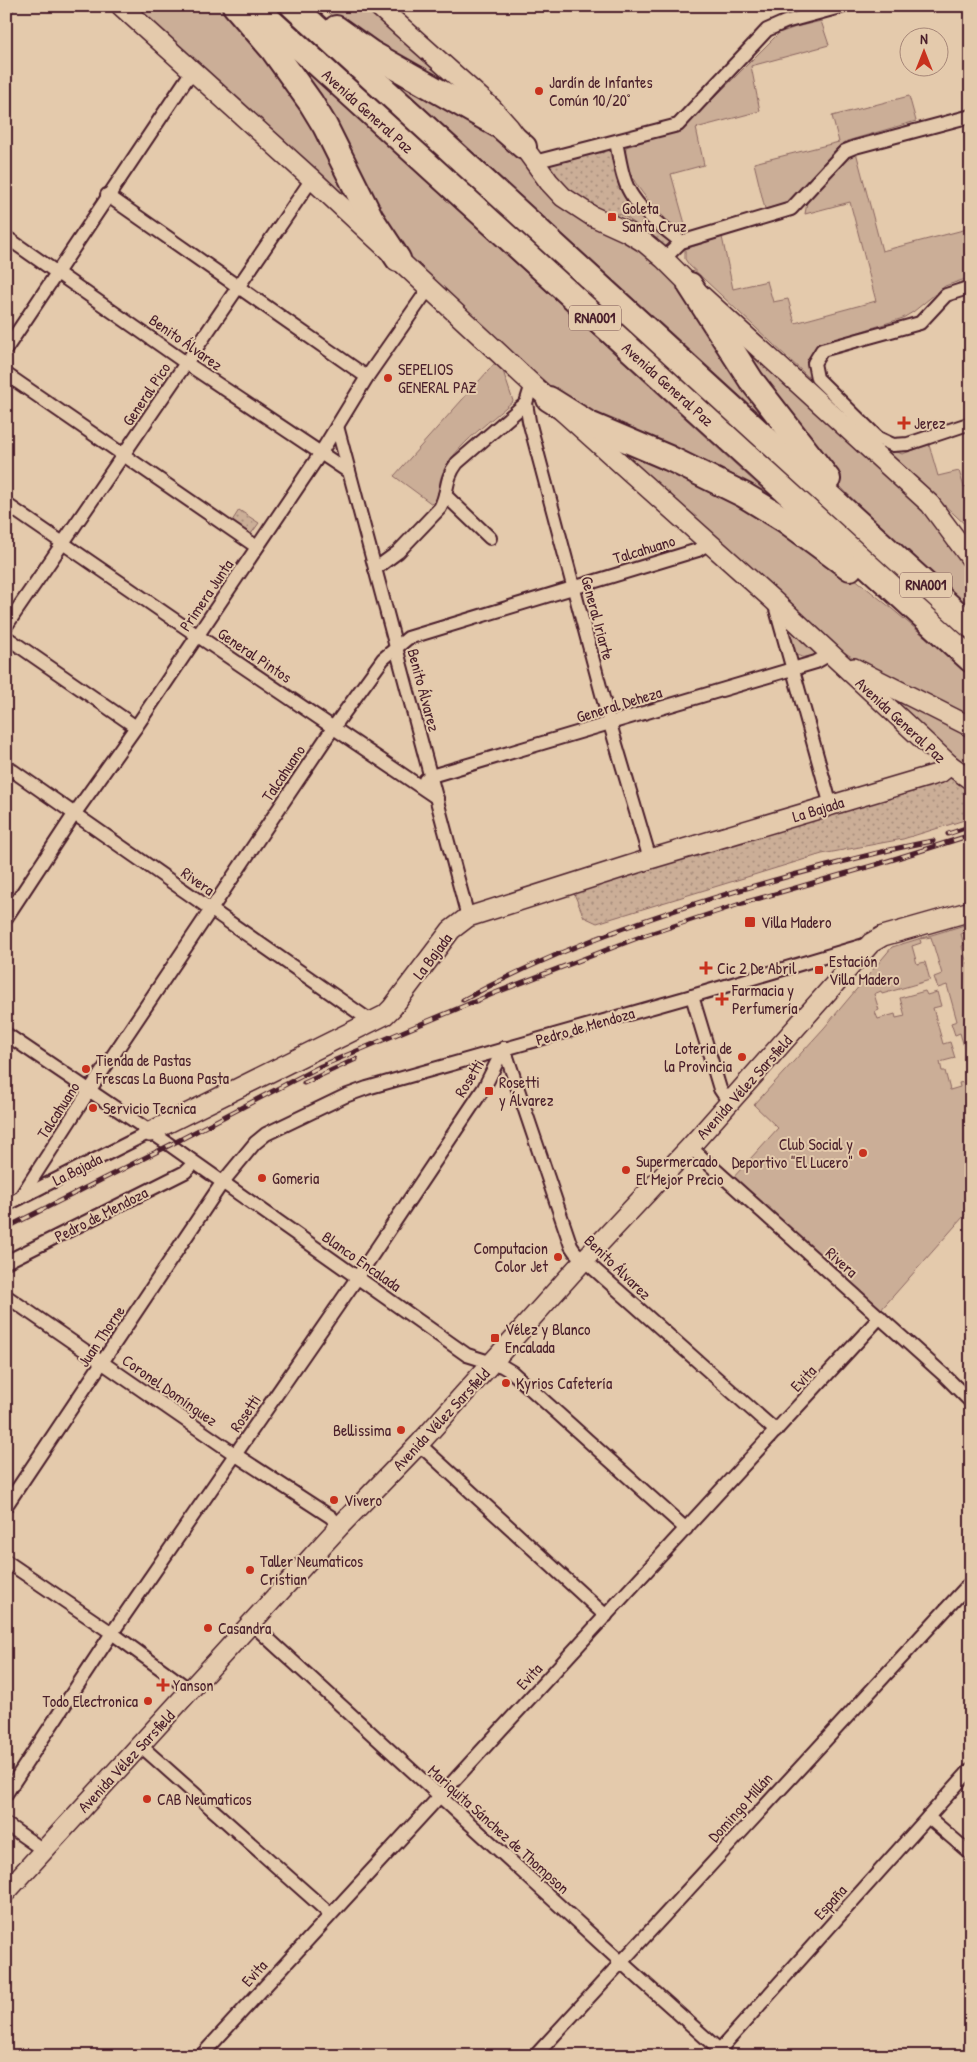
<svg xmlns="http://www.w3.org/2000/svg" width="977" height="2062" viewBox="0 0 977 2062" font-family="'Patrick Hand',sans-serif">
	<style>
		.grass { fill: #cbae97; stroke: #8a6661 }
		.park { fill: url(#park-dots); stroke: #8a6661 }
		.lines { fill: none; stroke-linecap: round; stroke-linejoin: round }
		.street-casing { stroke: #4a1f2b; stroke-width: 16 }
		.secondary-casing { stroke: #4a1f2b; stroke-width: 22 }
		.highway-casing { stroke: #4a1f2b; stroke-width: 28 }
		.street { stroke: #e4caac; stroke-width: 12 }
		.secondary { stroke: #e4caac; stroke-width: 19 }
		.highway { stroke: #e4caac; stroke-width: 24 }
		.rail-casing { stroke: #4a1f2b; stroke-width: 5 }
		.rail { stroke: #e4caac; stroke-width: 3; stroke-dasharray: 9; stroke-linecap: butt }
		.poi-dot { fill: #c8321e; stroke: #e4caac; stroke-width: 2 }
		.labels { text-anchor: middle; stroke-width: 4; stroke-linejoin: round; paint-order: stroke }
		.shield { fill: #e4caac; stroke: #785252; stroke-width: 1 }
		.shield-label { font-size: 15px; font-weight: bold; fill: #4a1f2b }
		.poi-label { font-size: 16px; fill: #4a1f2b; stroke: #e4caac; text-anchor: start }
		.street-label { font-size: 16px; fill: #4a1f2b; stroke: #e4caac }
	</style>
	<defs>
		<pattern id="park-dots" width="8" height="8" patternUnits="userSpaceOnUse" patternTransform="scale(1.25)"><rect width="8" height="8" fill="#cbae97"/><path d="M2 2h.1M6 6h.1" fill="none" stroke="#a78d7b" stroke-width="1.8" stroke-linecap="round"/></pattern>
	</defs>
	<rect width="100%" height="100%" fill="#e4caac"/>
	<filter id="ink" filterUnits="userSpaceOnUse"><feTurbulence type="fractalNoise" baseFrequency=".02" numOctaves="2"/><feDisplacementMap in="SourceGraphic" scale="10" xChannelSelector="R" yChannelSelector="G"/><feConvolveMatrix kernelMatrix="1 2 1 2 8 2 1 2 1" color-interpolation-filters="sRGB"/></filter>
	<g filter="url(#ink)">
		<!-- grass -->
		<g class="grass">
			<path d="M132 6H227L292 85 360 212Z"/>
			<path d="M268 6H279L971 639V648Z"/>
			<path d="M320 6H369L477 105 352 32Z"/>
			<path d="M821 21 829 45 751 66 760 111 696 128 704 165 671 174 687 231 684 233 679 231C659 213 621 178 626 147L683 129 779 33 796 27Z"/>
			<path d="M282 49 794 518 553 395 431 279 399 243Z"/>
			<path d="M370 58 472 115 680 283 773 426Z"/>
			<path d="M909 96 916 121 847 141 837 148 788 203 765 209 754 163 839 142 832 116Z"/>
			<path d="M856 152 882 251 971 228V277L945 286 913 312 903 318 831 341 810 366 893 450 902 454 929 445 938 476 959 471 964 487 971 485V530L689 265 685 259V249L722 237 733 289 767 281 773 302 788 299 795 323 876 301 850 202 805 214 807 202 843 161 841 156Z"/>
			<path d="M710 307 926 508 971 569V613L875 523 822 467Z"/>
			<path d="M496 362 502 368 513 401C491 421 446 452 440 481 439 486 439 492 439 497L432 504 394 476Z"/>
			<path d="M601 435 609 436 811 543 891 608 971 676V716L865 665 829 643Z"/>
			<path d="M789 625 817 653 816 656C793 663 786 645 789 625Z"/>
			<path d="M867 684 926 712 971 739V769L956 759Z"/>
			<path d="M971 923V930L961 934 964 945 962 946 967 963H970L971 964V1071L960 1033 955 1035 951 1023 957 1021 947 985 938 988 934 977 942 974 931 937 920 939 921 943 912 946 917 964 925 962 930 980 882 994 881 991 874 994 879 1010 875 1012 878 1019 895 1014 896 1018 905 1016 900 998 925 991 927 995 937 992 941 1006 933 1008 943 1044 950 1042 955 1058 940 1062 942 1071H945L950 1090 960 1087 959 1083 971 1080V1208L879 1312 732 1179 778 1128 754 1105 824 1028 892 947Z"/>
		</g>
		<!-- park -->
		<g class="park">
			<path d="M607 149 612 151 615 157 651 224 670 242 669 245 666 246 627 218 619 214H604L560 185 547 166 549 163Z"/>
			<path d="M239 510 259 523 251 534 232 521Z"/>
			<path d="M949 776 959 780 971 789V818L903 839 822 854 597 923 584 917 572 889Z"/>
		</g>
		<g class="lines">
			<!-- street casing -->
			<g class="street-casing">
				<g id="street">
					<path d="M6 8 7 6"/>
					<path d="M616 142C620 160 622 182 633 197 645 215 664 228 681 242"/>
					<path d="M534 162 678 125 767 30 785 22 844 6"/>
					<path d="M107 195 367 377"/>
					<path d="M6 237 186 363 349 472"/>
					<path d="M664 259 681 242 791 209 845 151 855 147 971 116"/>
					<path d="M971 287 946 295 920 323 822 350 814 363 817 378 878 438 893 445 908 444 971 423"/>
					<path d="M6 349 192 71"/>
					<path d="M6 374 257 547"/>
					<path d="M532 384 526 403 529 421 610 724 650 859"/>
					<path d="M337 426 468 917"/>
					<path d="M445 495 490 538"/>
					<path d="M6 504 198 636 437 798"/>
					<path d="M375 569 398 552 440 508C449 492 444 480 457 463L526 403"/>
					<path d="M774 602 831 806"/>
					<path d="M6 626 312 179"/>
					<path d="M6 637 136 727"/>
					<path d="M6 766 372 1022"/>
					<path d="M425 780 431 776 816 662 830 654"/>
					<path d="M6 918 75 813 136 727 320 454 367 377 429 288"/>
					<path d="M692 996 720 1089 730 1104"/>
					<path d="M6 1034 170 1145 467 1355 502 1366 512 1372 686 1529"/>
					<path d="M504 1048 571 1246 575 1252 776 1431"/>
					<path d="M690 1147 944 1375 971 1402"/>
					<path d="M20 1198 89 1091 333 728 383 659 408 638 698 550 709 543"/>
					<path d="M6 1205 150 1132"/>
					<path d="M6 1262 185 1172 194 1163"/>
					<path d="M6 1296 236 1455 331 1517 339 1527"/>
					<path d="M419 1444 606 1616"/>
					<path d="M6 1506 222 1183 255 1143 266 1134 345 1096 367 1088 692 996 871 943"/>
					<path d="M6 1561 112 1633 190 1690"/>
					<path d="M252 1624 621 1962 726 2056"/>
					<path d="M141 1746 330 1914"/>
					<path d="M6 1794 112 1633 357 1278 484 1088 504 1048"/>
					<path d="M928 1817 971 1854"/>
					<path d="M6 1824 43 1850"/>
					<path d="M201 2056 880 1317"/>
					<path d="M535 2056 971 1582"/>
					<path d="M714 2056 971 1769"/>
				</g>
			</g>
			<!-- secondary casing -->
			<g class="secondary-casing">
				<g id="secondary">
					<path d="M121 6 312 179 532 384 773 600 950 765 971 780"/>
					<path d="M378 6 492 108 509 127 549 182 563 197 592 216 627 232 645 243 664 259 690 285 930 504 971 559"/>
					<path d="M854 668 971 727"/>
					<path d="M150 1132 385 1015 392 1008 451 930 468 917 650 859 940 773 950 765"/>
					<path d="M6 1892 339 1527 419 1444 583 1261 690 1147 871 943 883 936 971 911"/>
				</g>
			</g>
			<!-- highway casing -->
			<g class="highway-casing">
				<g id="highway">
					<path d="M235 6 273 50 311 103 325 126 371 218 398 259"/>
					<path d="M254 6 971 660"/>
					<path d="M293 6 971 626"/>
					<path d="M336 28 371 53 500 126 524 147"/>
					<path d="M690 285 751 380 828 479"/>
					<path d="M549 399 589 424 669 458 744 495 785 520 850 568"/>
				</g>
			</g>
			<!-- street -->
			<use href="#street" class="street"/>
			<!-- secondary -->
			<use href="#secondary" class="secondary"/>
			<!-- highway -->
			<use href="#highway" class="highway"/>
			<!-- rail casing -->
			<g class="rail-casing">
				<g id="rail">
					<path d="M948 834 971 826"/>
					<path d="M463 1000C567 943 680 906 793 875 839 863 886 849 933 841"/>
					<path d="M304 1083 356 1059"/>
					<path d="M6 1228 170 1145 321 1066 495 993 640 937 743 903 875 865 971 835"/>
				</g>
			</g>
			<!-- rail -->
			<use href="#rail" class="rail"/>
		</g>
	</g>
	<!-- markers -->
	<g class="poi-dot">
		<circle cx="539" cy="91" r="5"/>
		<rect x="607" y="212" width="10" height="10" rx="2.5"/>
		<circle cx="388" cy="378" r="5"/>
		<path d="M901.5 415.5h5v5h5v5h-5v5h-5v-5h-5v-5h5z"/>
		<rect x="744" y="916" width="12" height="12" rx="2.5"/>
		<path d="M703.5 960.5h5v5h5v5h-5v5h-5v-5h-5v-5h5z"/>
		<rect x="814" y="965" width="10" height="10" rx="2.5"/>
		<path d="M719.5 991.5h5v5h5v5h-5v5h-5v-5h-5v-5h5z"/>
		<circle cx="742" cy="1057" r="5"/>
		<circle cx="86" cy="1069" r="5"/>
		<rect x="484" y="1086" width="10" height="10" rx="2.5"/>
		<circle cx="93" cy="1108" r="5"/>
		<circle cx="863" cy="1153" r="5"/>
		<circle cx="626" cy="1170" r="5"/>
		<circle cx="262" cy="1178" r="5"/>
		<circle cx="558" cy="1257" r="5"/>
		<rect x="490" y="1333" width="10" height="10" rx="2.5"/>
		<circle cx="506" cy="1383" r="5"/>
		<circle cx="401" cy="1430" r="5"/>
		<circle cx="334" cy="1500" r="5"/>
		<circle cx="250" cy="1570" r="5"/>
		<circle cx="208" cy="1628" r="5"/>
		<path d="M160.5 1677.5h5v5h5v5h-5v5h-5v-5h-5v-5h5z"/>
		<circle cx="148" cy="1701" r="5"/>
		<circle cx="147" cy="1799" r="5"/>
	</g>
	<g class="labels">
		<!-- shield labels -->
		<g class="shield">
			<rect x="569" y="305.5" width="52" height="25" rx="4"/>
			<rect x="900" y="572.5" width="52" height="25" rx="4"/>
		</g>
		<g class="shield-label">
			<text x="595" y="323">RNA001</text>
			<text x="926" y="590">RNA001</text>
		</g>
		<!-- poi labels -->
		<g class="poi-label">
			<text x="549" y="88">Jardín de Infantes<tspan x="549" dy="18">Común 10/20°</tspan></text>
			<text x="622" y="214">Goleta<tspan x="622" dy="18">Santa Cruz</tspan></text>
			<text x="398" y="375">SEPELIOS<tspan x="398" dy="18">GENERAL PAZ</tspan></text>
			<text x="914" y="429">Jerez</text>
			<text x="761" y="928">Villa Madero</text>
			<text x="829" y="967">Estación<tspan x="829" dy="18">Villa Madero</tspan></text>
			<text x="717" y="974">Cic 2 De Abril</text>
			<text x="732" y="996">Farmacia y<tspan x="732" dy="18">Perfumería</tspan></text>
			<text x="732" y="1054" text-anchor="end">Loteria de<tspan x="732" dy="18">la Provincia</tspan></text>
			<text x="96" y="1066">Tienda de Pastas<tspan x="96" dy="18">Frescas La Buona Pasta</tspan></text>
			<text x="499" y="1088">Rosetti<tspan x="499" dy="18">y Álvarez</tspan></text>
			<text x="103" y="1114">Servicio Tecnica</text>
			<text x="853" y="1150" text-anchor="end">Club Social y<tspan x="853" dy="18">Deportivo "El Lucero"</tspan></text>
			<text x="636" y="1167">Supermercado<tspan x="636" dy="18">El Mejor Precio</tspan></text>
			<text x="272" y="1184">Gomeria</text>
			<text x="548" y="1254" text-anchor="end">Computacion<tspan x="548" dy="18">Color Jet</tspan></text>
			<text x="505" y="1335">Vélez y Blanco<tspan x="505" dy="18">Encalada</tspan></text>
			<text x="516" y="1389">Kyrios Cafetería</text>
			<text x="391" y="1436" text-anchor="end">Bellissima</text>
			<text x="344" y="1506">Vivero</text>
			<text x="260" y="1567">Taller Neumaticos<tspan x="260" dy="18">Cristian</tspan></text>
			<text x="218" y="1634">Casandra</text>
			<text x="173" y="1691">Yanson</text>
			<text x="138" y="1707" text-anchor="end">Todo Electronica</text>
			<text x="157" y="1805">CAB Neumaticos</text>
		</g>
		<!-- street labels -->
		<g class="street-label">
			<text transform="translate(368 111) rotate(42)" y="6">Avenida General Paz</text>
			<text transform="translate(186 342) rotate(35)" y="6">Benito Álvarez</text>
			<text transform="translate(668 384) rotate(42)" y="6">Avenida General Paz</text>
			<text transform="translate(146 394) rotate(-56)" y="6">General Pico</text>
			<text transform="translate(644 549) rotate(-17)" y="6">Talcahuano</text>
			<text transform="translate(206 595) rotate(-56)" y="6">Primera Junta</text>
			<text transform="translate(598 618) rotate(75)" y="6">General Iriarte</text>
			<text transform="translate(255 655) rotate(34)" y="6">General Pintos</text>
			<text transform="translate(424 690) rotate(75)" y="6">Benito Álvarez</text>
			<text transform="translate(619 704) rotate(-17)" y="6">General Deheza</text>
			<text transform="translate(901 720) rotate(43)" y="6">Avenida General Paz</text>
			<text transform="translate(283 773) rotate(-56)" y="6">Talcahuano</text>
			<text transform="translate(818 809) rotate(-17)" y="6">La Bajada</text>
			<text transform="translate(198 881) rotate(35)" y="6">Rivera</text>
			<text transform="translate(432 956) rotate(-53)" y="6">La Bajada</text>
			<text transform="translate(585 1026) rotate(-16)" y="6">Pedro de Mendoza</text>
			<text transform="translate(469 1078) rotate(-59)" y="6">Rosetti</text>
			<text transform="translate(744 1087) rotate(-48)" y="6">Avenida Vélez Sarsfield</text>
			<text transform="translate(58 1110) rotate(-57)" y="6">Talcahuano</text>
			<text transform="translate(77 1169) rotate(-27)" y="6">La Bajada</text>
			<text transform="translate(101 1214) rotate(-27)" y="6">Pedro de Mendoza</text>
			<text transform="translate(362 1261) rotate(35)" y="6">Blanco Encalada</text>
			<text transform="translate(842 1262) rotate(42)" y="6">Rivera</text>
			<text transform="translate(618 1267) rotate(44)" y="6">Benito Álvarez</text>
			<text transform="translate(101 1336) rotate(-56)" y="6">Juan Thorne</text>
			<text transform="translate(803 1378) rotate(-47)" y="6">Evita</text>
			<text transform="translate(170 1390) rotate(35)" y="6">Coronel Domínguez</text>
			<text transform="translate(245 1413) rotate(-56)" y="6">Rosetti</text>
			<text transform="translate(441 1419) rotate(-47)" y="6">Avenida Vélez Sarsfield</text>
			<text transform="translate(529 1676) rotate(-47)" y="6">Evita</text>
			<text transform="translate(126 1761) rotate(-47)" y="6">Avenida Vélez Sarsfield</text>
			<text transform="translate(740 1807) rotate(-48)" y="6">Domingo Millán</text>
			<text transform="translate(499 1829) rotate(42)" y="6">Mariquita Sánchez de Thompson</text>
			<text transform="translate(830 1902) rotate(-48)" y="6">España</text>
			<text transform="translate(254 1973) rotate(-48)" y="6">Evita</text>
		</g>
	</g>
	<!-- margin -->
	<rect width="977" height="2062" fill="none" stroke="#e4caac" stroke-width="25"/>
	<rect x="12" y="12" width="952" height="2037" fill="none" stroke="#4a1f2b" stroke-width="2" filter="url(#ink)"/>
	<!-- north arrow -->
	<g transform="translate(924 52)"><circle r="24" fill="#e4caac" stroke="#a68678"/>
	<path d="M0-4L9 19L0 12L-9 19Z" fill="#c8321e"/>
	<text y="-8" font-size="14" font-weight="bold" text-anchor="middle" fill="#4a1f2b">N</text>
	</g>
</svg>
